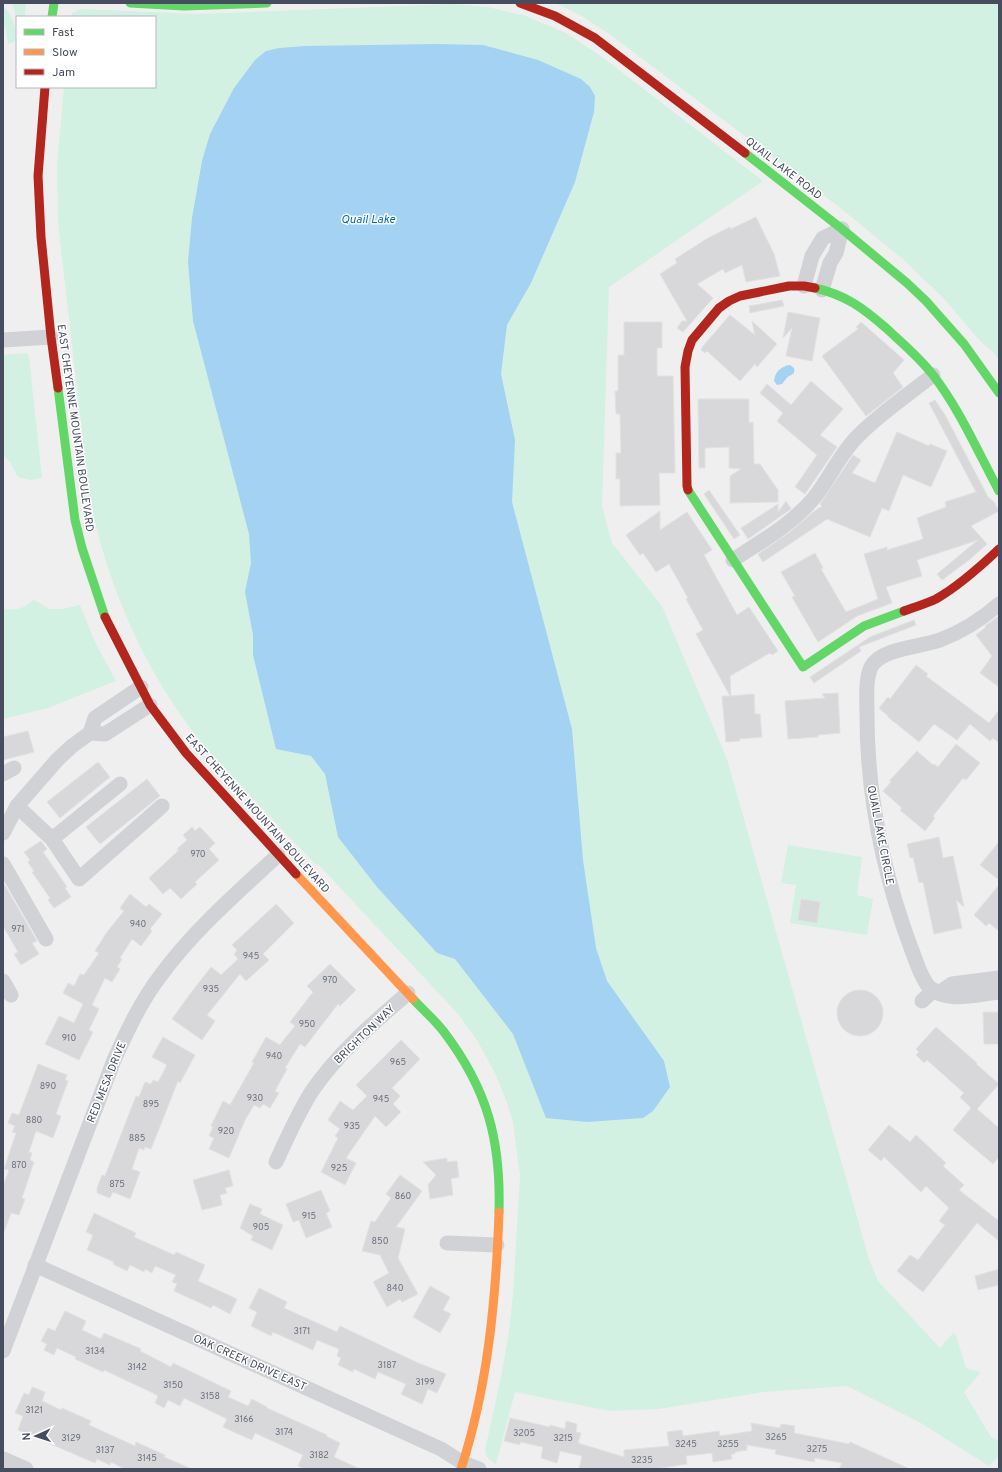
<svg xmlns="http://www.w3.org/2000/svg" width="1002" height="1472" viewBox="0 0 1002 1472" font-family="Overpass,sans-serif">
	<style>
		.green { fill: #d2f1e3 }
		.water { fill: #a3d2f2 }
		.building { fill: #d8d8db; stroke: #e1e1e2 }
		.lines { fill: none; stroke-linecap: round; stroke-linejoin: round }
		.street { stroke: #d1d2d6; stroke-width: 15 }
		.fast { stroke: #63d668; stroke-width: 9 }
		.slow { stroke: #ff974d; stroke-width: 9 }
		.jam { stroke: #b3261e; stroke-width: 9 }
		.labels { text-anchor: middle; stroke-width: 3; stroke-linejoin: round; paint-order: stroke }
		.number-label { font-size: 9px; fill: #6b717e }
		.street-label { font-size: 11px; fill: #454d5e; stroke: #fff }
		.water-label { font-size: 12px; font-style: italic; fill: #006db6; stroke: #fff }
	</style>
	<rect width="100%" height="100%" fill="#f0efef"/>
	<!-- green -->
	<g class="green">
		<path d="M12 3H26L25 17H17V19Z"/>
		<path d="M555 3H999V361L994 353 981 342 944 299 904 260 839 207 608 33 578 14Z"/>
		<path d="M452 4 488 7 526 16 566 33 601 56 763 181 609 287 602 506 612 543 662 606 727 759 869 1259 878 1281 940 1348 953 1333 956 1335 966 1368 981 1372 964 1392 991 1437 999 1441V1456L989 1466 919 1422 847 1386 764 1392 659 1409 610 1411 515 1392 496 1464C489 1460 486 1458 485 1450L501 1377 508 1338 513 1295 520 1176 513 1122 506 1100 495 1073 478 1042 458 1014 318 864 316 865C292 840 269 815 245 790 224 768 203 746 185 721 142 661 111 590 94 518 90 504 89 490 87 476L58 223 57 164 64 87H155V17H70L73 12 81 9 198 14Z"/>
		<path d="M3 5C11 15 18 27 15 40L14 42 8 44 6 30 3 23Z"/>
		<path d="M27 353 29 357 42 478 30 480 18 477 9 461 3 455V355Z"/>
		<path d="M34 600 50 609H62L80 605 95 642 116 681 48 708 3 719V609C18 610 23 609 34 600Z"/>
		<path d="M788 845 862 857 857 895 873 899 867 935 790 923 796 885 781 883Z"/>
	</g>
	<!-- water -->
	<g class="water">
		<path d="M437 44 483 45 538 60 581 79 590 87 595 96 594 112 575 182 531 283 507 325 501 374 515 440 512 502 572 729 583 860 596 948 607 981 664 1061 670 1087 653 1111 643 1118 587 1122 546 1118 513 1034 455 959 437 953 377 887 338 837 325 774 311 756 276 749 253 655V635L245 592 251 563 249 534 193 321 188 262 192 218 202 161 210 134 234 88 255 60 266 51 279 48 305 46Z"/>
		<path d="M790 365 794 368C796 376 789 374 786 379 784 381 783 383 782 384L777 385 774 381C775 372 781 366 790 365Z"/>
	</g>
	<!-- building -->
	<g class="building">
		<path d="M756 217 774 254 780 276 746 282 742 265 725 273 723 269 697 284 713 298 683 332 677 328 682 321H687L660 274 677 263 675 259 708 238 730 227 731 229Z"/>
		<path d="M782 300 784 306 750 313 749 306Z"/>
		<path d="M788 312 820 318 812 361 786 356 792 328 783 338Z"/>
		<path d="M730 315 755 335 752 321 777 344 757 367 755 364 740 381 707 351 705 353 701 350 703 346Z"/>
		<path d="M624 322H662V348H657V376H673L675 473H659L660 505 620 506V479H616V453H621L620 414H616L615 391H618V355H624Z"/>
		<path d="M861 322 904 360 893 373 903 387 866 416 822 356 858 329 856 327Z"/>
		<path d="M811 381 843 409 820 435 837 447 805 494 795 487 817 455 777 421 783 413 760 393 767 384 791 405Z"/>
		<path d="M698 399H749V423L753 422 754 464H760L778 490V502L730 503V476L741 469 729 468V447L705 448V468H699Z"/>
		<path d="M935 400 945 415 988 497 994 502 999 511 971 526 987 544 969 560 942 580 937 574 978 540 917 560 922 576 886 587 892 603 857 616 818 642 792 597 795 596 781 572 815 553 823 568 821 569 846 612 878 599 864 554 887 547V550L923 539 917 518 946 507 945 502 976 492 929 403Z"/>
		<path d="M897 432 929 446 930 444 947 451 931 487 903 475 889 511 882 508 870 537 827 519 763 562 758 554 790 532 813 512 822 506 820 504 853 455 861 460 852 473 875 483Z"/>
		<path d="M709 490 740 535 734 539 704 494Z"/>
		<path d="M786 501 791 509 748 539 741 528 778 504V512Z"/>
		<path d="M660 511V530L687 512 712 550 704 555 737 615 749 607 778 651 772 655 770 653 730 676 731 696 754 694 755 714H760L762 737 739 739 740 741 726 742 722 696H730L696 634 703 630 686 599 688 598 669 564 656 572 643 553 640 555 626 535Z"/>
		<path d="M999 616V687L980 673 992 656 976 635 986 627 985 626Z"/>
		<path d="M914 620 916 625 859 647 861 651 814 683 810 677 870 637Z"/>
		<path d="M916 665 928 674 926 676 989 723 999 710V743L993 738 990 741 970 724 957 740 934 724 919 742 888 717V716L879 708 888 697 890 699Z"/>
		<path d="M838 693 840 733 818 735V737L788 739 785 701 825 698 822 694Z"/>
		<path d="M28 731 34 752 3 760V737Z"/>
		<path d="M956 744 980 763 966 780 963 778 933 816 935 818 925 831 900 810 902 808 883 791 891 782 890 780 917 751 933 765 934 764 938 767Z"/>
		<path d="M98 762 110 777 60 818 47 802Z"/>
		<path d="M147 779 160 796 100 844 86 827Z"/>
		<path d="M192 827 195 831 200 827 215 843 209 849 219 860 195 882 197 884 181 899 170 888 163 894 149 878 179 850 177 849 187 840 183 835Z"/>
		<path d="M939 837 943 858 953 856 964 907 956 900 962 928 934 934 923 882 919 883 913 857 910 858 907 844Z"/>
		<path d="M41 841 47 849 43 852 67 887 65 888 71 897 54 908 48 900 50 898 32 872 34 871 28 862 30 860 24 852Z"/>
		<path d="M999 842V880L980 865Z"/>
		<path d="M3 882 37 941 32 943 39 954 21 965 14 954 18 952 3 926Z"/>
		<path d="M999 885V931L989 923 986 926 974 915Z"/>
		<path d="M130 894 146 907 149 904 162 914 150 929 152 931 141 946 132 939 120 958 122 959 117 967 120 969 112 982 105 978 92 1005 99 1009 89 1030 93 1032 79 1060 45 1044 59 1016 74 1023 83 1004 63 993 68 983 74 986 80 974 84 975 99 953 95 951 107 932 124 911 120 908Z"/>
		<path d="M801 899 820 902 817 923 798 920Z"/>
		<path d="M276 904 294 923 263 954 269 960 246 981 240 974 207 1015 215 1021 202 1040 172 1019 190 994 211 967 221 975 238 959 234 954 237 950 232 945Z"/>
		<path d="M330 964 356 990 340 1006 338 1004 305 1047 300 1044 285 1068 287 1069 275 1091 279 1093 270 1108 263 1104 260 1108 254 1105 245 1120 229 1158 209 1149 214 1138 209 1136 213 1127 211 1126 223 1101 230 1105 254 1063 252 1062 266 1037 280 1045 282 1042 295 1026 290 1022 313 992 307 986Z"/>
		<circle cx="860" cy="1013" r="23"/>
		<path d="M983 1012H999V1044H984Z"/>
		<path d="M936 1027 977 1063 976 1064 999 1084 977 1109 999 1128V1157L993 1164 953 1130 971 1108 960 1097 964 1093 927 1060 924 1063 916 1055 919 1052 916 1049Z"/>
		<path d="M163 1037 195 1055 180 1083 178 1081 151 1149 145 1147 144 1150 139 1148 132 1169 140 1172 130 1199 113 1192 110 1198 97 1193V1188L102 1175 105 1176 136 1096 139 1097 145 1082 151 1084 153 1080 158 1082 167 1065 152 1057Z"/>
		<path d="M401 1040 420 1059 392 1088 400 1096 393 1104 401 1112 386 1127 375 1116 346 1158 356 1163 345 1185 321 1172 338 1138 335 1136 340 1129 328 1120 340 1101 353 1110 367 1096 356 1085Z"/>
		<path d="M38 1064 67 1075 65 1080 68 1081 56 1114 61 1116 53 1138 36 1131 29 1152 32 1153 30 1160 34 1162 22 1198 25 1199 19 1215 11 1213 4 1232H3V1186L9 1170 4 1169 16 1133 12 1132 15 1126 8 1123 12 1113 19 1115Z"/>
		<path d="M889 1125 910 1142 916 1135 946 1163 943 1166 964 1185 959 1190 999 1221V1241L977 1223 923 1292 897 1271 910 1255 918 1260 945 1225 939 1221 949 1208 926 1186 921 1192 884 1157 881 1161 868 1150Z"/>
		<path d="M447 1158V1162L457 1161 459 1177 451 1179 453 1195 430 1199 428 1185 436 1175 423 1162Z"/>
		<path d="M229 1170 233 1186 225 1188 227 1193 220 1195 222 1205 202 1210 193 1180Z"/>
		<path d="M400 1175 422 1191 396 1227 405 1229 398 1258 418 1294 402 1302 400 1299 387 1307 373 1282 389 1273 380 1255 362 1251 371 1221 375 1222 391 1198 386 1194Z"/>
		<path d="M321 1190 330 1211 326 1213 332 1227 306 1238 299 1220 293 1222 286 1204Z"/>
		<path d="M250 1204 262 1209 260 1214 283 1225 272 1250 251 1240 253 1236 240 1228Z"/>
		<path d="M94 1213 136 1233 134 1237 174 1255 176 1252 205 1265 198 1281 237 1299 230 1314 213 1305 211 1308 174 1291 177 1284 172 1282 176 1275 155 1266 152 1273 145 1269 144 1272 130 1265 127 1271 113 1264 114 1262 87 1250 93 1235 86 1232Z"/>
		<path d="M999 1269V1285L978 1290 975 1276Z"/>
		<path d="M430 1286 450 1297 443 1310 451 1314 440 1333 413 1317Z"/>
		<path d="M259 1288 287 1302 284 1308 337 1332 340 1326 416 1362 446 1374 437 1393 428 1389 422 1404 401 1394 406 1384 378 1372 375 1379 354 1369 353 1372 338 1365 341 1358 337 1356 339 1349 317 1340 313 1350 273 1332 271 1336 251 1326 257 1312 249 1308Z"/>
		<path d="M65 1311 86 1321 82 1330 101 1339 104 1333 141 1349 140 1351 171 1367 173 1363 231 1391 228 1397 248 1406 252 1399 267 1407V1408L327 1435 326 1436 340 1443 334 1457 360 1469H305L298 1466 303 1455 255 1433 252 1440 236 1433 223 1427 227 1419 184 1398 180 1406 168 1400 164 1408 155 1403 158 1396 153 1393 104 1370 103 1372 75 1359 76 1357 57 1348 54 1355 44 1350 47 1344 41 1341 48 1328 55 1331Z"/>
		<path d="M32 1387 45 1392 42 1401 61 1410 62 1408 91 1421 89 1425 135 1446 136 1442 165 1455 164 1457 192 1469H125L111 1462 110 1465 97 1459 95 1463 18 1430 23 1416 15 1413 24 1393 29 1395Z"/>
		<path d="M510 1418 550 1427V1425L565 1429 566 1421 577 1424 576 1432 581 1433 578 1443 624 1457V1450L669 1446 667 1432 682 1430 683 1436 719 1431 720 1436 752 1431 751 1423 780 1428 781 1424 795 1426 794 1433 849 1444 850 1442 910 1469H839L842 1463 815 1458 814 1462 775 1454 776 1450 747 1445V1450L735 1452V1454H731L732 1459 713 1462 712 1453 686 1456 687 1464 661 1468V1469H579L582 1456 560 1451 557 1463 541 1458 543 1447 520 1442V1445L504 1441Z"/>
	</g>
	<g class="lines">
		<!-- street -->
		<g class="street">
			<path d="M804 286 812 256 823 238 842 229"/>
			<path d="M822 290 830 263 836 253 842 229"/>
			<path d="M3 340 51 337"/>
			<path d="M733 560C760 542 791 525 813 499 829 480 839 455 857 437 879 414 908 395 933 375"/>
			<path d="M999 604C982 619 961 632 940 640 921 647 881 648 871 667 865 681 867 699 867 715 867 795 883 873 911 948 916 960 920 977 929 987 947 1004 977 994 999 992"/>
			<path d="M90 733 105 734 150 705"/>
			<path d="M3 774 14 768"/>
			<path d="M17 806 52 839 79 879 162 806"/>
			<path d="M3 833 17 806 57 760 72 746 90 733 95 718 141 687"/>
			<path d="M52 839 120 784"/>
			<path d="M3 864 46 939"/>
			<path d="M3 981 11 995"/>
			<path d="M939 993 952 984 999 978"/>
			<path d="M922 1001 934 990"/>
			<path d="M276 1162C287 1138 298 1113 312 1091 338 1053 373 1023 408 993"/>
			<path d="M447 1243 497 1245"/>
			<path d="M35 1265 441 1449 463 1463 479 1469"/>
			<path d="M3 1351 114 1060C127 1031 141 1001 161 975 194 930 237 893 278 855"/>
			<path d="M3 1459 26 1469"/>
		</g>
		<!-- fast -->
		<g class="fast">
			<path d="M130 3 184 6 267 3"/>
			<path d="M52 17 54 3"/>
			<path d="M745 153 842 229 907 283 926 301 964 344 999 393"/>
			<path d="M815 288C846 295 863 308 886 328 902 343 919 357 933 375 960 410 978 452 999 491"/>
			<path d="M58 388 75 520 82 548 105 617"/>
			<path d="M688 490 803 667 864 626 904 611"/>
			<path d="M413 999C423 1010 435 1020 444 1032 488 1090 501 1141 499 1212"/>
		</g>
		<!-- slow -->
		<g class="slow">
			<path d="M296 874 413 999"/>
			<path d="M461 1469C488 1386 496 1299 499 1212"/>
		</g>
		<!-- jam -->
		<g class="jam">
			<path d="M520 3 555 16 595 38 745 153"/>
			<path d="M45 87 38 176 41 237 51 337 58 388"/>
			<path d="M688 490 687 486 685 367 688 351 692 340 719 308 729 301 740 296 789 286H804L815 288"/>
			<path d="M904 611C914 607 926 604 936 599 959 586 980 567 999 549"/>
			<path d="M105 617 150 705 186 753 296 874"/>
		</g>
	</g>
	<g class="labels">
		<!-- number labels -->
		<g class="number-label">
			<text x="198" y="857">970</text>
			<text x="138" y="927">940</text>
			<text x="18" y="932">971</text>
			<text x="251" y="959">945</text>
			<text x="330" y="983">970</text>
			<text x="211" y="992">935</text>
			<text x="307" y="1027">950</text>
			<text x="69" y="1041">910</text>
			<text x="274" y="1059">940</text>
			<text x="398" y="1065">965</text>
			<text x="48" y="1089">890</text>
			<text x="255" y="1101">930</text>
			<text x="381" y="1102">945</text>
			<text x="151" y="1107">895</text>
			<text x="34" y="1123">880</text>
			<text x="352" y="1129">935</text>
			<text x="226" y="1134">920</text>
			<text x="137" y="1141">885</text>
			<text x="19" y="1168">870</text>
			<text x="339" y="1171">925</text>
			<text x="117" y="1187">875</text>
			<text x="403" y="1199">860</text>
			<text x="309" y="1219">915</text>
			<text x="261" y="1230">905</text>
			<text x="380" y="1244">850</text>
			<text x="395" y="1291">840</text>
			<text x="302" y="1334">3171</text>
			<text x="95" y="1354">3134</text>
			<text x="387" y="1368">3187</text>
			<text x="137" y="1370">3142</text>
			<text x="425" y="1385">3199</text>
			<text x="173" y="1388">3150</text>
			<text x="210" y="1399">3158</text>
			<text x="34" y="1413">3121</text>
			<text x="244" y="1422">3166</text>
			<text x="284" y="1435">3174</text>
			<text x="524" y="1436">3205</text>
			<text x="776" y="1440">3265</text>
			<text x="71" y="1441">3129</text>
			<text x="563" y="1441">3215</text>
			<text x="686" y="1447">3245</text>
			<text x="728" y="1447">3255</text>
			<text x="817" y="1452">3275</text>
			<text x="105" y="1453">3137</text>
			<text x="319" y="1458">3182</text>
			<text x="147" y="1461">3145</text>
			<text x="642" y="1463">3235</text>
		</g>
		<!-- street labels -->
		<g class="street-label">
			<text transform="translate(784 168) rotate(38)" y="4">QUAIL LAKE ROAD</text>
			<text transform="translate(76 428) rotate(82)" y="4">EAST CHEYENNE MOUNTAIN BOULEVARD</text>
			<text transform="translate(258 813) rotate(48)" y="4">EAST CHEYENNE MOUNTAIN BOULEVARD</text>
			<text transform="translate(881 835) rotate(79)" y="4">QUAIL LAKE CIRCLE</text>
			<text transform="translate(364 1034) rotate(-44)" y="4">BRIGHTON WAY</text>
			<text transform="translate(106 1082) rotate(-68)" y="4">RED MESA DRIVE</text>
			<text transform="translate(250 1362) rotate(24)" y="4">OAK CREEK DRIVE EAST</text>
		</g>
		<!-- water labels -->
		<g class="water-label">
			<text x="368" y="223">Quail Lake</text>
		</g>
	</g>
	<!-- border -->
	<rect width="1002" height="1472" fill="none" stroke="#454d5e" stroke-width="8"/>
	<!-- legend -->
	<rect x="16" y="16" width="140" height="72" fill="#ffffff" stroke="#b5b8bf"/>
	<rect x="24" y="29" width="20" height="6" fill="#63d668" stroke="#b5b8bf"/>
	<text x="52" y="36" font-size="12" fill="#454d5e">Fast</text>
	<rect x="24" y="49" width="20" height="6" fill="#ff974d" stroke="#b5b8bf"/>
	<text x="52" y="56" font-size="12" fill="#454d5e">Slow</text>
	<rect x="24" y="69" width="20" height="6" fill="#b3261e" stroke="#b5b8bf"/>
	<text x="52" y="76" font-size="12" fill="#454d5e">Jam</text>
	<!-- north arrow -->
	<g transform="translate(36 1436) rotate(267)" stroke="#ffffff" stroke-width="3" paint-order="stroke">
	<path d="M0-3L7 15L0 10L-7 15Z" fill="#454d5e"/>
	<text y="-6" font-size="11" font-weight="bold" text-anchor="middle" fill="#454d5e">N</text>
	</g>
</svg>
